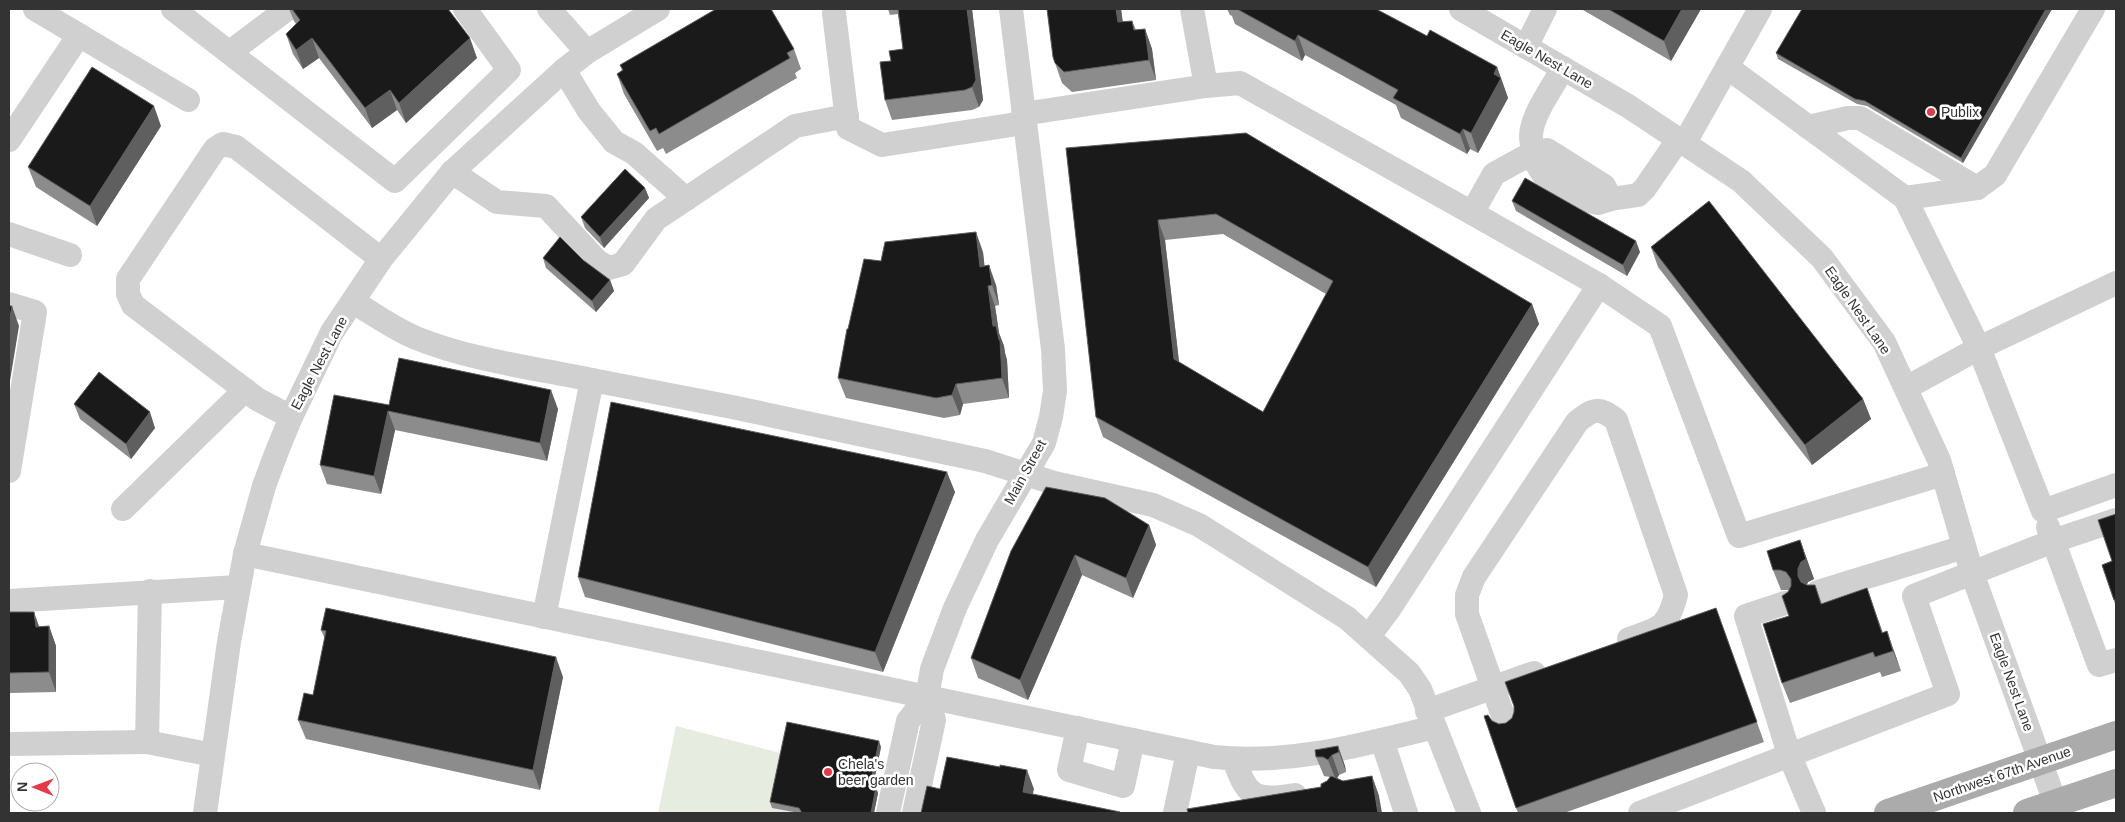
<svg xmlns="http://www.w3.org/2000/svg" width="2125" height="822" viewBox="0 0 2125 822" font-family="Arial,sans-serif">
	<style>
		.green { fill: #e6ecdf }
		.lines { fill: none; stroke-linecap: round; stroke-linejoin: round }
		.minor { stroke: #d0d0d0; stroke-width: 24 }
		.major { stroke: #ababab; stroke-width: 28 }
		.wall { fill: #8c8c8c; fill-rule: evenodd }
		.shaded-wall { fill: #5f5f5f }
		.building { fill: #1a1a1a; stroke: #5f5f5f; fill-rule: evenodd }
		.poi-dot { fill: #e63946; stroke: #fff; stroke-width: 2 }
		.labels { text-anchor: middle; stroke-width: 5; stroke-linejoin: round; paint-order: stroke }
		.street-label { font-size: 14px; fill: #333; stroke: #fff }
		.poi-label { font-size: 14px; fill: #333; stroke: #fff; text-anchor: start }
	</style>
	<rect width="100%" height="100%" fill="#fff"/>
	<!-- green -->
	<path class="green" d="M676 726 784 754 772 807 799 813H658Z"/>
	<g class="lines">
		<!-- minor -->
		<g class="minor">
			<path d="M35 9 188 100"/>
			<path d="M173 9 395 181 509 70 465 9"/>
			<path d="M549 9 587 52"/>
			<path d="M1192 9 1206 86 1240 83 1472 213 1494 174 1534 152 1535 161 1543 174 1582 199 1598 203 1611 199"/>
			<path d="M1461 9 1628 106 1741 181 1822 258 1884 342 1939 460 1972 573 2059 813"/>
			<path d="M834 13 848 128 882 145 1024 123"/>
			<path d="M1526 47 1545 9"/>
			<path d="M230 52 286 10"/>
			<path d="M1727 67 1905 198 1979 348 2043 511 2116 485"/>
			<path d="M1563 68C1553 87 1531 115 1531 137 1531 142 1533 147 1534 152L1547 150 1604 186 1611 199 1638 195 1645 188 1678 140"/>
			<path d="M564 70 589 111 614 142 634 153 686 199"/>
			<path d="M1023 114 1206 86"/>
			<path d="M1808 127 1848 118H1860L1977 188"/>
			<path d="M9 140 79 35"/>
			<path d="M1684 144 1760 9"/>
			<path d="M452 172 497 202 546 206 597 261 609 268 623 264 656 219 795 126 847 116"/>
			<path d="M1905 198 1977 188 1995 175 2093 9"/>
			<path d="M1472 213 1599 285"/>
			<path d="M9 234 70 255"/>
			<path d="M353 302C374 314 394 329 416 338 470 360 535 368 592 380"/>
			<path d="M9 304 35 312 9 471"/>
			<path d="M1906 388 1979 348 2116 283"/>
			<path d="M291 417 257 399 133 305 128 294V279L215 149 223 144 236 147 381 259"/>
			<path d="M123 509 245 390"/>
			<path d="M2048 527 2099 665 2116 660"/>
			<path d="M245 554 1214 757C1290 765 1361 745 1434 727"/>
			<path d="M150 591 147 742 213 755"/>
			<path d="M1818 592 1964 547"/>
			<path d="M9 601 237 587"/>
			<path d="M1785 603 1746 616 1789 754 1814 813"/>
			<path d="M544 617 592 380 732 407 985 461 1054 483 1153 505 1199 525 1347 618 1409 673 1420 689 1469 813"/>
			<path d="M1369 636 1390 608 1599 285 1660 326 1739 536 1943 474"/>
			<path d="M1427 711 1534 673"/>
			<path d="M1078 728 1069 770 1123 786 1133 740"/>
			<path d="M1508 730 1467 614V595L1474 577 1577 422C1594 408 1599 407 1616 420L1676 595C1667 629 1660 628 1629 639"/>
			<path d="M1382 740 1406 813"/>
			<path d="M9 744 147 742"/>
			<path d="M1234 759C1247 797 1254 802 1295 795"/>
			<path d="M205 813 229 642 245 554 264 486 277 451 291 417 332 332 381 259 452 172 564 70 587 52 658 9"/>
			<path d="M888 813 908 721 927 697 932 669 955 608 987 540 1044 443 1051 417 1055 391 1053 349 1011 9"/>
			<path d="M914 813 934 720 927 697"/>
			<path d="M1175 813 1188 752"/>
			<path d="M1640 813 1948 694 1914 596 2053 541 2116 520"/>
		</g>
		<!-- major -->
		<g class="major">
			<path d="M1888 813 2116 735"/>
			<path d="M2027 813 2116 783"/>
		</g>
	</g>
	<!-- wall -->
	<g class="wall">
		<path d="M289 9H448L477 58 406 123 397 110 372 128 319 58 303 69 293 54 286 34 296 24 294 21Z"/>
		<path d="M888 9H972L983 100 979 107 972 110 892 120 885 100 903 49 898 14 890 15Z"/>
		<path d="M1047 9H1121L1123 22 1132 21 1136 30 1145 29 1152 49 1156 80 1072 92 1062 83 1055 63Z"/>
		<path d="M1227 9H1376L1427 36 1497 67 1508 98 1478 153 1470 149 1467 154 1401 118 1396 105 1305 55 1302 61 1235 24 1232 16 1230 15Z"/>
		<path d="M1583 9H1701L1671 61 1583 10Z"/>
		<path d="M2052 9 1963 163 1867 106 1857 104 1778 59 1776 53Z"/>
		<path d="M794 49 801 69 795 73 797 78 666 154 663 148 657 151 624 94 617 74 622 70 620 65Z"/>
		<path d="M161 126 97 226 36 187 28 167Z"/>
		<path d="M1066 148 1532 304 1539 324 1376 587 1103 437 1096 417ZM1223 234 1326 294 1263 412 1179 362 1165 240Z"/>
		<path d="M645 188 649 198 604 248 585 228 581 217Z"/>
		<path d="M1512 201 1640 252 1627 276 1516 211Z"/>
		<path d="M1651 247 1863 399 1871 419 1812 465 1658 267Z"/>
		<path d="M983 252 984 266 996 285 999 305 995 306 999 333 1004 346 1005 353 1007 360 1009 398 963 404 960 415 944 418 846 398 838 378 848 329 881 261Z"/>
		<path d="M543 258 610 280 614 291 596 312 546 268Z"/>
		<path d="M74 404 155 428 131 459 80 419Z"/>
		<path d="M389 405 558 409 547 461 395 430 381 494 327 484 320 465Z"/>
		<path d="M955 492 883 672 585 597 578 577Z"/>
		<path d="M2116 514V607L2102 565 2112 561Z"/>
		<path d="M1149 525 1156 545 1133 598 1082 575 1028 700 978 678 971 658 1011 551Z"/>
		<path d="M1800 540 1814 579 1808 582 1807 585H1815L1822 604 1867 588 1883 633 1894 651 1901 671 1882 677 1880 672 1790 703 1782 683 1789 616 1788 592 1789 590H1781L1773 570Z"/>
		<path d="M1716 608 1764 742 1564 813H1518L1484 716 1499 724 1506 723Z"/>
		<path d="M9 612 39 627 49 626 56 646V692L9 693Z"/>
		<path d="M321 630 563 677 540 790 306 739 298 720 313 695 325 639Z"/>
		<path d="M1338 746 1345 766 1346 772 1339 775 1337 778 1343 781 1372 776 1379 796 1327 781 1330 777 1324 776 1316 757Z"/>
		<path d="M881 747 873 787 878 793 874 813H799L772 808 770 802Z"/>
	</g>
	<!-- shaded-wall -->
	<g class="shaded-wall">
		<path d="M967 9H972L983 100 979 107 972 87Z"/>
		<path d="M1116 9H1121L1125 42 1118 22Z"/>
		<path d="M1682 9H1701L1671 61 1664 41Z"/>
		<path d="M2046 9H2052L1963 163 1961 158Z"/>
		<path d="M1145 29 1152 49 1156 80 1149 60Z"/>
		<path d="M1298 35 1305 55 1302 61 1295 41Z"/>
		<path d="M312 38 319 58 303 69 296 50Z"/>
		<path d="M470 38 477 58 406 123 399 103Z"/>
		<path d="M1497 67 1508 98 1478 153 1471 133 1494 74Z"/>
		<path d="M390 90 397 110 372 128 365 108Z"/>
		<path d="M154 106 161 126 97 226 90 206Z"/>
		<path d="M1463 129 1470 149 1467 154 1460 134Z"/>
		<path d="M645 188 649 198 604 248 600 237Z"/>
		<path d="M1158 220 1165 240 1181 379 1174 359Z"/>
		<path d="M976 232 983 252 987 287 980 267Z"/>
		<path d="M1636 241 1640 252 1627 276 1623 265Z"/>
		<path d="M989 265 996 285 999 305 992 285Z"/>
		<path d="M610 280 614 291 596 312 592 301Z"/>
		<path d="M988 286 995 306 999 333 1004 346 1005 353 1007 360 1009 398 1002 378 993 326Z"/>
		<path d="M1532 304 1539 324 1376 587 1368 567Z"/>
		<path d="M12 306 19 326 9 387V323Z"/>
		<path d="M956 384 963 404 960 415 952 395Z"/>
		<path d="M551 390 558 409 547 461 540 443Z"/>
		<path d="M1863 399 1871 419 1812 465 1805 445Z"/>
		<path d="M388 411 395 430 381 494 374 476Z"/>
		<path d="M150 412 155 428 131 459 126 444Z"/>
		<path d="M947 472 955 492 883 672 875 652Z"/>
		<path d="M1149 525 1156 545 1133 598 1126 578Z"/>
		<path d="M1800 540 1814 579 1808 582 1805 588 1798 576V569L1801 562Z"/>
		<path d="M1075 555 1082 575 1028 700 1020 680Z"/>
		<path d="M34 612 41 632 36 627Z"/>
		<path d="M49 626 56 646V692L49 672Z"/>
		<path d="M1887 631 1901 671 1893 651Z"/>
		<path d="M556 657 563 677 540 790 533 770Z"/>
		<path d="M879 741 881 747 872 791 870 786Z"/>
		<path d="M1338 746 1345 766 1346 772 1339 752Z"/>
		<path d="M1332 755 1339 775 1336 780 1328 760Z"/>
		<path d="M1027 770 1034 789 1029 810 1023 792Z"/>
		<path d="M1372 776 1379 796 1382 813H1378Z"/>
		<path d="M876 787 878 793 874 813H871Z"/>
	</g>
	<!-- building -->
	<g class="building">
		<path d="M292 9H448L470 38 399 103 390 90 365 108 312 38 296 50 286 34 300 20Z"/>
		<path d="M716 9H771L794 49 787 53 790 58 659 134 656 128 650 131 617 74 623 70 620 65Z"/>
		<path d="M898 9H967L976 80 972 87 965 90 885 100 880 62 891 61 889 51 903 49Z"/>
		<path d="M1047 9H1116L1118 22 1132 21 1134 30 1145 29 1149 60 1064 72 1055 63 1053 57Z"/>
		<path d="M1237 9H1376L1427 36 1430 30 1497 67 1494 74 1501 78 1471 133 1463 129 1460 134 1393 98 1398 90 1298 35 1295 41Z"/>
		<path d="M1608 9H1682L1664 41Z"/>
		<path d="M1802 9H2046L1961 158 1865 101 1855 99 1776 53Z"/>
		<path d="M92 67 154 106 90 206 28 167Z"/>
		<path d="M1246 133 1532 304 1368 567 1096 417 1066 148ZM1216 214 1333 281 1263 412 1174 359 1158 220Z"/>
		<path d="M625 169 645 188 600 237 581 217Z"/>
		<path d="M1525 178 1636 241 1623 265 1512 201Z"/>
		<path d="M1709 201 1863 399 1805 445 1651 247Z"/>
		<path d="M976 232 980 267 989 265 992 285 988 286 993 326H996L999 340H1000L1002 378 956 384 952 395 936 398 838 378 847 329H848L864 259 881 261 885 242Z"/>
		<path d="M560 237 583 260 610 280 592 301 543 258Z"/>
		<path d="M9 306H12L9 323Z"/>
		<path d="M399 358 551 390 540 443 388 411 374 476 320 465 334 395 389 405Z"/>
		<path d="M99 372 150 412 126 444 74 404Z"/>
		<path d="M611 402 947 472 875 652 578 577Z"/>
		<path d="M1046 487 1105 498 1149 525 1126 578 1075 555 1020 680 971 658 1011 551Z"/>
		<path d="M2116 514V599L2114 600 2102 565 2112 561 2098 520Z"/>
		<path d="M1800 540 1806 559 1801 562 1798 569V576L1801 582 1807 585H1815L1821 604 1867 588 1882 633 1887 631 1893 651 1875 657 1873 652 1782 683 1763 624 1789 616 1782 596 1788 592 1791 586V579L1786 572 1780 570H1773L1767 551Z"/>
		<path d="M326 608 556 657 533 770 298 720 304 693 313 695 326 631 321 630Z"/>
		<path d="M1716 608 1757 722 1516 808 1484 716 1488 715 1492 721 1499 724 1506 723 1512 718 1514 712V706L1505 682Z"/>
		<path d="M9 612H34L36 627 49 626V672L9 673Z"/>
		<path d="M787 722 879 741 870 786 876 787 871 813H802L799 808 770 802Z"/>
		<path d="M1338 746 1339 752 1332 755 1328 760 1323 757H1316L1315 750Z"/>
		<path d="M947 757 1000 767V765L1027 770 1023 792 1120 812V813H921L927 786 940 789Z"/>
		<path d="M1331 776 1343 781 1372 776 1378 813H1188L1187 809 1321 787V784L1327 781Z"/>
	</g>
	<!-- markers -->
	<g class="poi-dot">
		<circle cx="1931" cy="112" r="5"/>
		<circle cx="828" cy="772" r="5"/>
	</g>
	<g class="labels">
		<!-- street labels -->
		<g class="street-label">
			<text transform="translate(1547 59) rotate(30)" y="5">Eagle Nest Lane</text>
			<text transform="translate(1858 310) rotate(55)" y="5">Eagle Nest Lane</text>
			<text transform="translate(319 363) rotate(-62)" y="5">Eagle Nest Lane</text>
			<text transform="translate(1025 472) rotate(-61)" y="5">Main Street</text>
			<text transform="translate(2012 682) rotate(70)" y="5">Eagle Nest Lane</text>
			<text transform="translate(2002 774) rotate(-19)" y="5">Northwest 67th Avenue</text>
		</g>
		<!-- poi labels -->
		<g class="poi-label">
			<text x="1941" y="117">Publix</text>
			<text x="838" y="769">Chela's<tspan x="838" dy="16">beer garden</tspan></text>
		</g>
	</g>
	<!-- border -->
	<rect width="2125" height="822" fill="none" stroke="#333333" stroke-width="20"/>
	<!-- north arrow -->
	<g transform="translate(35 787) rotate(271)"><circle r="24" fill="#ffffff" stroke="#adadad"/>
	<path d="M0-4L9 19L0 12L-9 19Z" fill="#e63946"/>
	<text y="-8" font-size="14" font-weight="bold" text-anchor="middle" fill="#333333">N</text>
	</g>
</svg>
